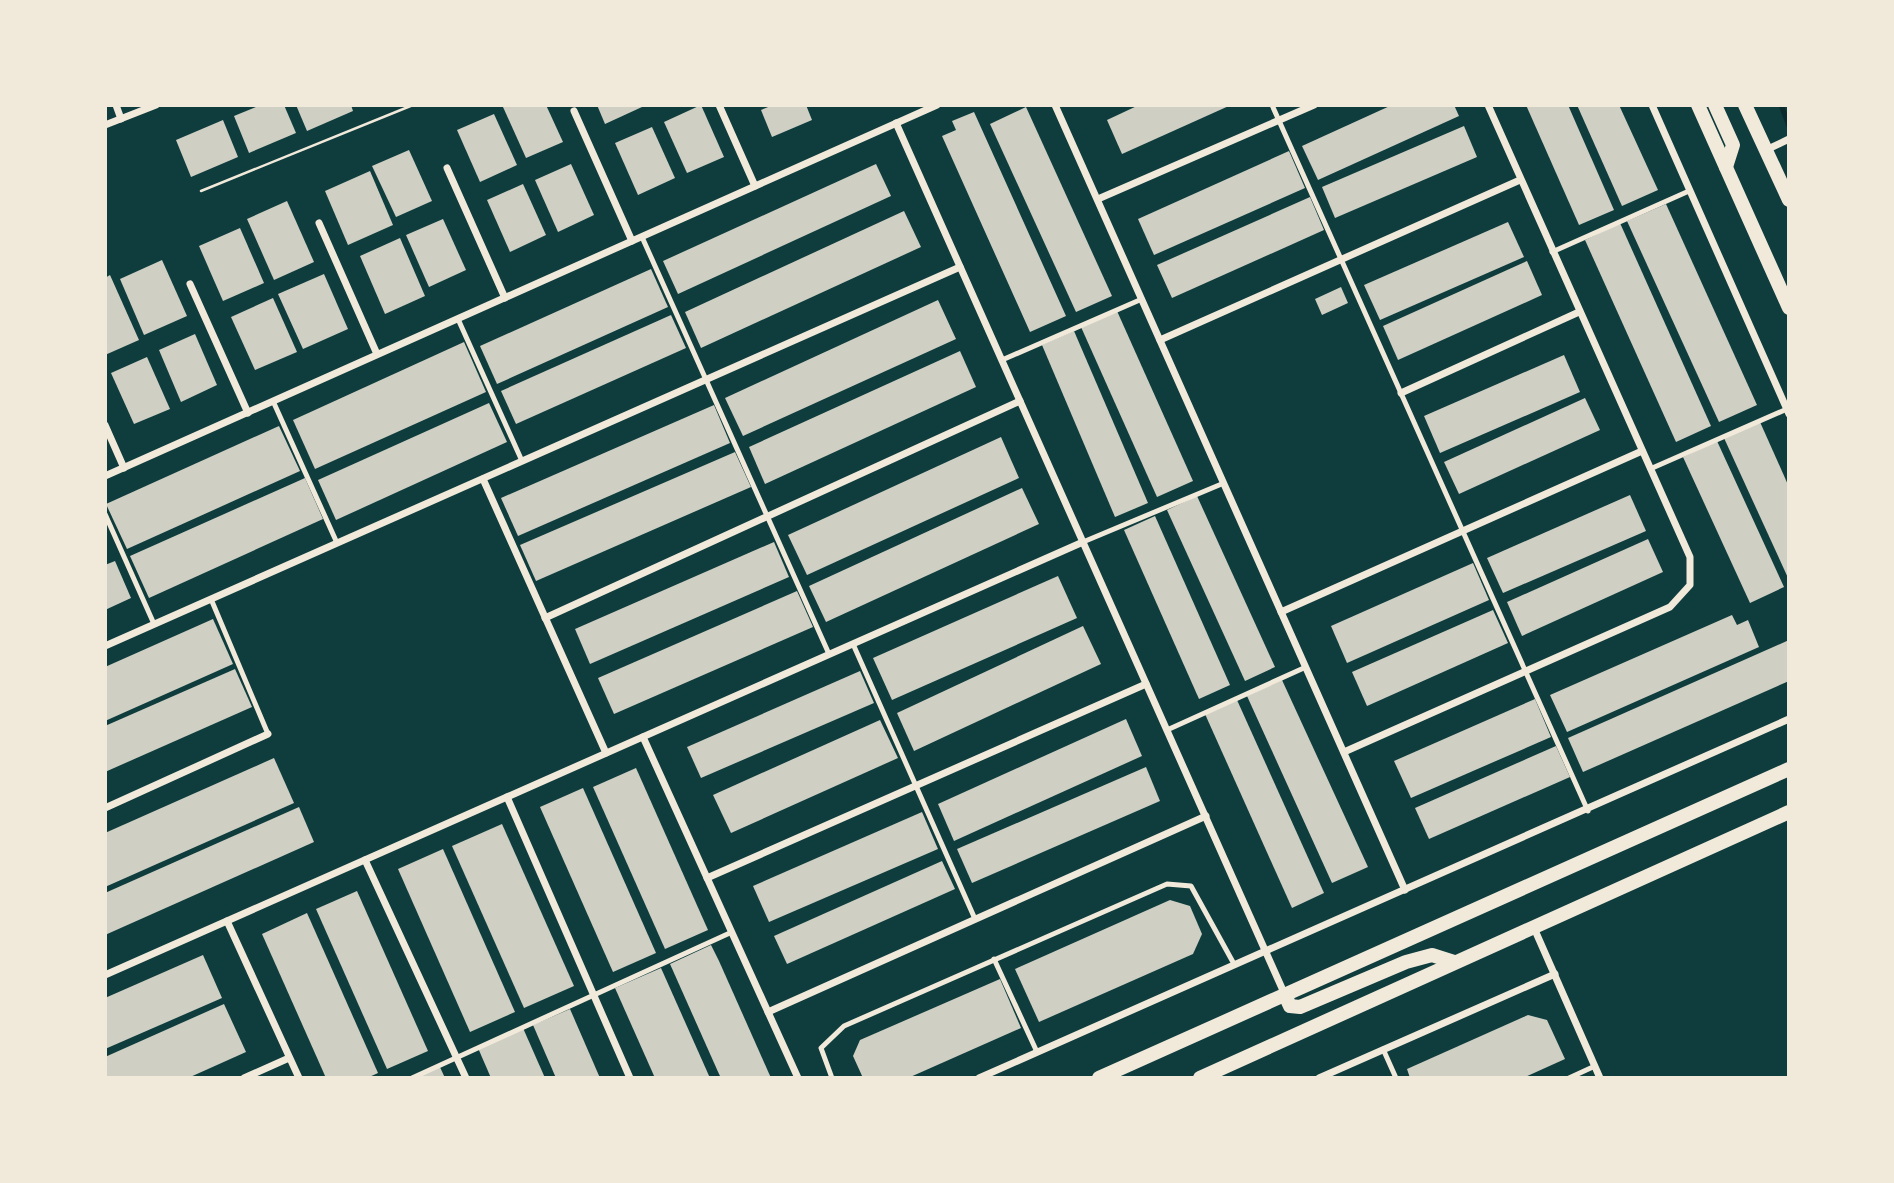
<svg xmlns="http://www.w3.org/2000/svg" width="1894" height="1183" viewBox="0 0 1894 1183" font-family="'Noto Sans',sans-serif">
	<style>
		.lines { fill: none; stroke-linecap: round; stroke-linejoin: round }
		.stream { stroke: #0a2a2b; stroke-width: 5 }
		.building { fill: #cfcfc3 }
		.path { stroke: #f1e9da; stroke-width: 2.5 }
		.service { stroke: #f1e9da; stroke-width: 5 }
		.minor { stroke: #f1e9da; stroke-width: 7 }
		.secondary { stroke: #f1e9da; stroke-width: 14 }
	</style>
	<rect width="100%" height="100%" fill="#0f3d3e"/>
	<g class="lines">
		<!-- stream -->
		<path class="stream" d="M1781 105 1789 126"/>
	</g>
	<!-- building -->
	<g class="building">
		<path d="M284 105 296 133 249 153 234 116 261 105Z"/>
		<path d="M296 105H351L353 111 307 131Z"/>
		<path d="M507 105H546L563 142 526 158 503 107Z"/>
		<path d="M597 105H641L642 107 605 124Z"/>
		<path d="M701 105 724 157 687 173 664 122Z"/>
		<path d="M773 105H806L812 120 772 137 761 110Z"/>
		<path d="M1139 105H1231L1122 154 1107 120Z"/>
		<path d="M1392 105H1454L1459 116 1318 180 1302 146Z"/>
		<path d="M1526 105H1568L1614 210 1579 225Z"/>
		<path d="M1577 105H1619L1658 190 1622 206Z"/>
		<path d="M1026 107 1112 296 1076 312 990 124Z"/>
		<path d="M974 112 1066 316 1030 332 942 136 956 130 952 121Z"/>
		<path d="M494 114 517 165 480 182 457 130Z"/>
		<path d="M223 120 238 157 191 177 176 140Z"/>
		<path d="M1464 126 1477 157 1335 218 1322 187Z"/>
		<path d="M652 127 675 178 638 195 615 143Z"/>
		<path d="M409 150 432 201 396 217 372 166Z"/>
		<path d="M1289 151 1305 188 1154 255 1138 219Z"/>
		<path d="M571 164 594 215 558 232 535 180Z"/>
		<path d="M876 164 891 196 678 294 663 261Z"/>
		<path d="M370 171 393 225 348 245 325 191Z"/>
		<path d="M523 184 546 235 510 252 487 200Z"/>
		<path d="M1310 197 1324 230 1172 298 1157 265Z"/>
		<path d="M287 201 314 262 274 280 247 219Z"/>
		<path d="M1666 204 1757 405 1719 422 1627 221Z"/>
		<path d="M904 211 921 247 701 348 685 312Z"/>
		<path d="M443 219 466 270 429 287 406 235Z"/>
		<path d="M1508 222 1524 257 1380 320 1364 285Z"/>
		<path d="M1620 223 1711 426 1676 442 1585 240Z"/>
		<path d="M240 228 264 283 223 301 199 246Z"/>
		<path d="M400 238 425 296 385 314 360 256Z"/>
		<path d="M162 260 187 316 144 335 120 279Z"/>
		<path d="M1527 261 1542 295 1398 360 1383 326Z"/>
		<path d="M651 269 668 307 497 384 480 346Z"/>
		<path d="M324 274 348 329 303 349 278 294Z"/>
		<path d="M110 275 139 340 105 355V278Z"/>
		<path d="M1341 287 1348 303 1322 315 1315 299Z"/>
		<path d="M273 298 297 352 255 370 231 317Z"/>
		<path d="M938 300 956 339 743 436 725 398Z"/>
		<path d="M1117 311 1193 481 1157 497 1081 327Z"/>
		<path d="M671 315 686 348 516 424 501 391Z"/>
		<path d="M1074 331 1148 503 1115 517 1042 345Z"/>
		<path d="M195 334 217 385 181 402 159 350Z"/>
		<path d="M464 342 486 392 315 469 293 420Z"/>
		<path d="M960 351 976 387 765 484 749 447Z"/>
		<path d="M1564 355 1580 392 1440 453 1424 416Z"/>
		<path d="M147 357 170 409 134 424 111 373Z"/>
		<path d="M1585 398 1600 430 1459 494 1444 462Z"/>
		<path d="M489 403 507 442 336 520 318 480Z"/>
		<path d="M714 405 730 443 518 536 501 498Z"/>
		<path d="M1760 422 1789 487V580L1724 438Z"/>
		<path d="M279 426 300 471 127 549 106 504Z"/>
		<path d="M1001 437 1019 478 807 575 788 535Z"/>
		<path d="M1717 441 1784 587 1750 603 1683 457Z"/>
		<path d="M735 452 751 487 536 581 520 545Z"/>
		<path d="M305 478 323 519 149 598 130 556Z"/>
		<path d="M1022 488 1039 524 826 622 809 586Z"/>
		<path d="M1630 495 1646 531 1503 593 1487 558Z"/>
		<path d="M1197 496 1275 667 1245 681 1167 510Z"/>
		<path d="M1155 516 1230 685 1199 699 1124 530Z"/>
		<path d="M1648 539 1663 572 1522 636 1507 602Z"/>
		<path d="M774 542 789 577 590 664 575 629Z"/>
		<path d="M115 561 131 598 105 610V565Z"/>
		<path d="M1473 563 1489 600 1347 663 1331 626Z"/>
		<path d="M1058 576 1077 618 892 700 873 658Z"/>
		<path d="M797 591 813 627 614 714 598 678Z"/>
		<path d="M1493 610 1508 643 1367 706 1352 672Z"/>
		<path d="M1732 615 1737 625 1748 620 1759 647 1567 732 1550 695Z"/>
		<path d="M213 619 233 664 105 721V667Z"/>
		<path d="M1083 626 1101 664 914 751 897 713Z"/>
		<path d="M1789 640V681L1583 772 1568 738Z"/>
		<path d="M235 669 252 707 105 772V726Z"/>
		<path d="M860 671 874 703 701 778 687 747Z"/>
		<path d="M1282 680 1368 867 1332 883 1247 696Z"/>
		<path d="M1535 699 1551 737 1411 798 1394 761Z"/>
		<path d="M1237 700 1324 893 1292 908 1205 714Z"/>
		<path d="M1126 719 1142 756 954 841 938 804Z"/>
		<path d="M880 720 898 758 731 833 713 795Z"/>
		<path d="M1556 746 1570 777 1429 839 1415 808Z"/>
		<path d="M274 758 294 803 105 887V833Z"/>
		<path d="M1146 767 1160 801 972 883 957 849Z"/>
		<path d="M636 768 708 930 665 949 593 787Z"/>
		<path d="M583 788 656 953 613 972 540 807Z"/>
		<path d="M299 807 314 842 105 935V893Z"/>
		<path d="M922 812 938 849 769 922 753 886Z"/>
		<path d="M502 824 574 986 524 1008 452 846Z"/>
		<path d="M443 849 515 1012 470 1032 398 869Z"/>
		<path d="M942 861 955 889 787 964 774 936Z"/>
		<path d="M357 891 428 1051 387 1069 316 909Z"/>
		<path d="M1170 900 1190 906 1202 934 1193 954 1039 1022 1015 969Z"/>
		<path d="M307 913 378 1073 367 1078H326L262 934Z"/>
		<path d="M711 945 719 961 771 1078H721L719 1074 670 964Z"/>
		<path d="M203 955 222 998 105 1049V998Z"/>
		<path d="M661 968 710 1078H655L615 988Z"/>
		<path d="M1000 979 1021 1028 908 1078H863L853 1056 860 1040Z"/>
		<path d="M224 1004 246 1052 188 1078H105V1057Z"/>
		<path d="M570 1009 600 1078H556L533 1025Z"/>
		<path d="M1528 1015 1547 1020 1565 1059 1523 1078H1410L1407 1069Z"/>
		<path d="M523 1028 545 1078H491L478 1048Z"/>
		<path d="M439 1065 445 1078H411Z"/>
	</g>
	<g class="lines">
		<!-- path -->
		<path class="path" d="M201 191 413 105"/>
		<!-- service -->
		<g class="service">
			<path d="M1272 105 1588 811"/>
			<path d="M642 237 829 654"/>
			<path d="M1552 252 1689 191"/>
			<path d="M458 319 522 461"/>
			<path d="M1002 360 1142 299"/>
			<path d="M273 401 337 543"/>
			<path d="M1650 469 1787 409"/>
			<path d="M105 514 154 624"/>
			<path d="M1083 542 1224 483"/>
			<path d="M211 599 268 734"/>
			<path d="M853 644 975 919"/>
			<path d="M1167 730 1306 667"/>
			<path d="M994 959 1037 1052"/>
			<path d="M1383 1049 1396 1078"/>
			<path d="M412 1078 732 932"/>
			<path d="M832 1078 821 1048 844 1026 1167 884 1191 886 1234 964"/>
			<path d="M1569 1078 1595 1066"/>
		</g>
		<!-- minor -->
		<g class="minor">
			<path d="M116 105 121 119"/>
			<path d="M719 105 755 186"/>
			<path d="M1055 105 1405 890"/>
			<path d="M1652 105 1789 414"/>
			<path d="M574 111 632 241"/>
			<path d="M896 123 1285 995"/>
			<path d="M105 125 156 105"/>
			<path d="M1766 150 1789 139"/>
			<path d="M447 168 505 298"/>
			<path d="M1098 199 1314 105"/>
			<path d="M319 223 377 354"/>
			<path d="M190 284 248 413"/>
			<path d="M1160 340 1520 180"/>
			<path d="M1401 393 1579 312"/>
			<path d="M105 425 124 468"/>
			<path d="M105 476 937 105"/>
			<path d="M483 479 606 753"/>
			<path d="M1281 612 1642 451"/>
			<path d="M545 618 1020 401"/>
			<path d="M105 646 960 267"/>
			<path d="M643 737 798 1078"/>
			<path d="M1344 752 1670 607 1690 585V557L1488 105"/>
			<path d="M507 797 630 1078"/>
			<path d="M105 808 268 734"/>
			<path d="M365 860 466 1078"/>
			<path d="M707 878 1146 684"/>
			<path d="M227 921 299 1078"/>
			<path d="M1534 928 1600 1078"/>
			<path d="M105 975 1083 542"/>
			<path d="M768 1012 1206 816"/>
			<path d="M244 1078 289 1058"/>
			<path d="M979 1078 1789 719"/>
			<path d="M1319 1078 1555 974"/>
		</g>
		<!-- secondary -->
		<g class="secondary">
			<path d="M1698 105 1789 308"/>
			<path d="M1715 105 1733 145 1726 167"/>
			<path d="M1745 105 1789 200"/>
			<path d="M1285 995 1290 1006 1300 1007 1406 962 1432 955 1454 962"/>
			<path d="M1099 1078 1789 769"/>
			<path d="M1200 1078 1789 812"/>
		</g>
	</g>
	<!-- border -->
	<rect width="1894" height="1183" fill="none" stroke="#f1e9da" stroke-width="214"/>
</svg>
